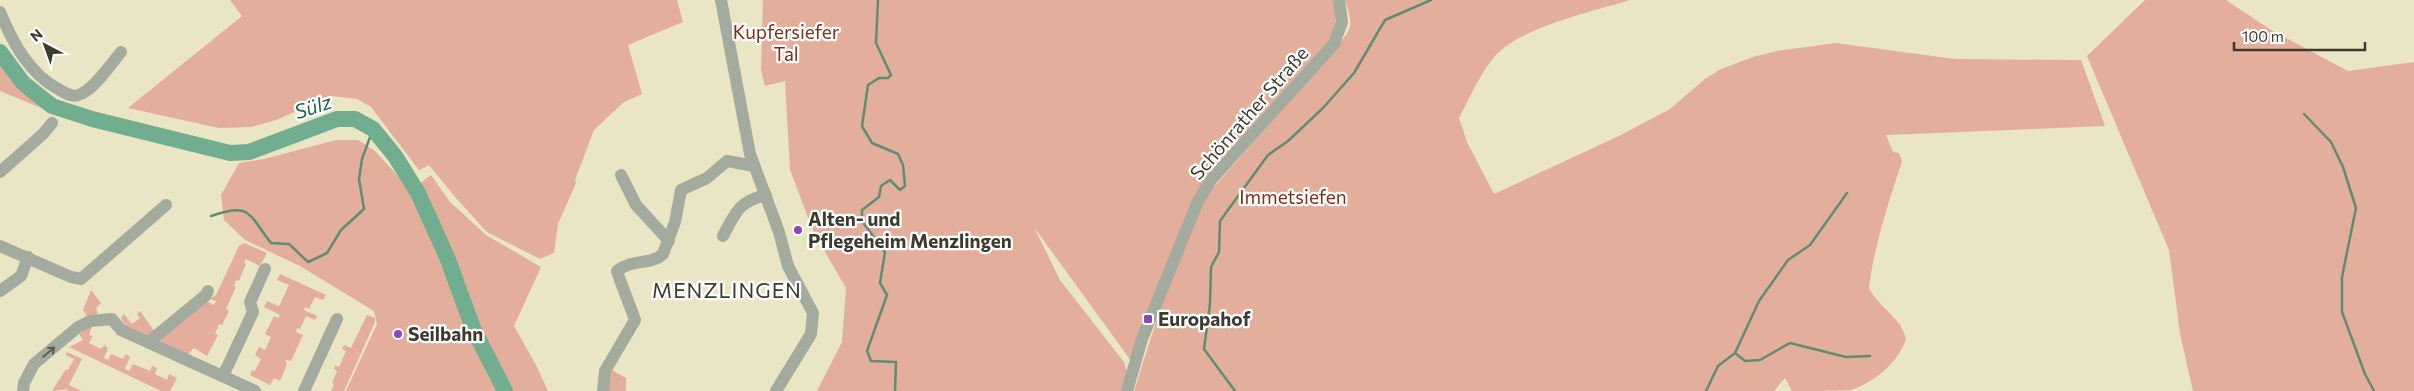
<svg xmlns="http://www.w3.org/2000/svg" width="2414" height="391" viewBox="0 0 2414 391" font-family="Commissioner,sans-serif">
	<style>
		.green { fill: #e3ae9c }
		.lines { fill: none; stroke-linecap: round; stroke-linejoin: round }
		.stream { stroke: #618c72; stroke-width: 2.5 }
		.river { stroke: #71ae8f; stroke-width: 16 }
		.minor { stroke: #a3aa9e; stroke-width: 12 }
		.oneway { stroke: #5c5c50 }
		.poi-dot { fill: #8b46b9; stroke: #fff; stroke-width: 2 }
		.labels { text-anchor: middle; stroke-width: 4.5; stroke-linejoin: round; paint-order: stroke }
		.park-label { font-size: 19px; fill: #7a3116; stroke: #fff }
		.street-label { font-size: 19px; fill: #3d3b2e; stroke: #fff }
		.poi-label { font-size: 19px; font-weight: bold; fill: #3d3b2e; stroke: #fff; text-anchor: start }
		.water-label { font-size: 20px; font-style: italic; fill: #1f6748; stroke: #fff }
		.quarter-label { font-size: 21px; letter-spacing: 1px; fill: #3d3b2e; stroke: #fff }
	</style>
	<rect width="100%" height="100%" fill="#eae5c4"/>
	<!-- green -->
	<g class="green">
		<path d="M230 0H677L683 22 628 45 642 94 624 102 594 130 575 180 576 183 558 224 554 253 540 259 487 232 455 197 429 165 419 170 371 107 357 99 332 96 276 120 251 127 219 128 128 108 242 16Z"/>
		<path d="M763 0H1335L1337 14 1332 39 1212 174 1131 361 1034 227 1060 280 1124 362 1127 372 1122 391H817L842 342 846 288 814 233 790 170 785 81 765 86 761 70Z"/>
		<path d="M1345 0H1630C1592 12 1514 28 1491 61 1478 78 1469 99 1459 118L1467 142 1494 194 1621 135 1670 109 1705 79 1721 69 1753 57 1777 51 1836 43 1955 59 2081 60 2105 126 1886 135 1893 152 1899 153 1902 161C1889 202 1874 245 1869 288 1878 307 1902 318 1906 339 1898 363 1876 381 1851 390 1841 391 1805 391 1792 391L1785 378 1774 391H1134L1163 300 1206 196 1333 52C1351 28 1355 30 1345 0Z"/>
		<path d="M2145 0H2226L2271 30 2348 71 2414 62V391H2193L2180 334 2169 250 2087 56Z"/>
		<path d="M0 61 17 85 44 103V109L0 91Z"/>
		<path d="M336 140H358L375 151 408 187 419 184 431 175 450 202 486 235 541 267 514 326 536 365 548 391H346L377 324 374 311 300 266 245 240 224 220 221 195 239 163 264 159Z"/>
		<path d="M244 243 267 253 260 266 246 259 244 263 246 264 239 281 236 280 234 286 236 287 226 309 229 311 222 325 219 324 215 334 218 335 207 356 194 348 187 355 161 342 160 339 206 301 214 305 216 301 210 299 216 295 239 246Z"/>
		<path d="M280 274 326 295 323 300 315 297 309 309 305 307 304 310 317 316 315 320 306 316 300 329 297 328 296 332 303 335 291 361 285 360 287 364 280 381 274 378 270 385 250 375 252 370 255 371 261 359 255 355 259 347 265 350 271 337 265 334 274 316 278 318 280 315 264 307 267 301 279 306 289 285 277 280Z"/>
		<path d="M91 290 101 303 96 308 98 313 89 319 83 310Z"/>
		<path d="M140 311 155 332 149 336 126 327 121 318 124 314 132 324 140 318 137 314Z"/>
		<path d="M367 315 375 318V322L344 391H331L334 385 332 383 337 371 334 369 335 365 339 367 346 351 342 349 344 345 351 348Z"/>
		<path d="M93 324 89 335 93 336 89 343 101 349 106 343 105 346 108 348 104 358 108 360 111 354 123 359 126 354 130 357 125 369 129 371 133 364 150 371 152 366 157 368 155 374 167 380 169 374 177 378 170 391H161L69 347 83 340 79 334Z"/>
		<path d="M67 352 82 359 69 385 81 391H67L68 389 52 391 66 369 68 370 74 359 66 355Z"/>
		<path d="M610 369 626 378V391H606Z"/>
	</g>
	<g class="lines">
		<!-- stream -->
		<g class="stream">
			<path d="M878 0 876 43 891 75 888 78H879L868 85 862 126 872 143 898 154 903 165 905 186 900 190 890 180 881 186 879 197 862 210V221L885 252 880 283 887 295 867 351 871 361 896 362 895 391"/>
			<path d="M2304 114 2331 142 2343 167 2356 208 2342 277V312L2365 374 2374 391"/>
			<path d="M211 216C252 202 248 214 271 243L289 244 308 262 327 253 341 230 364 209 359 179 362 159 373 129"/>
			<path d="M1735 353 1745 361 1760 360 1790 343 1846 357 1870 356"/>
			<path d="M1235 391 1204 349 1210 304 1211 267 1219 252 1220 221 1268 155 1288 141 1323 108 1354 73 1385 20 1431 0"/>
			<path d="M1706 391 1718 366 1735 353 1759 301 1788 260 1810 245 1847 193"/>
		</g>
		<!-- river -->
		<path class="river" d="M0 52 23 83 52 106 92 119 230 153 249 152 337 119H355L373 129 395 156 418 193 447 257 473 328 505 391"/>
		<!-- minor -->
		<g class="minor">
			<path d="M721 0 750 154 779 232 788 266 813 313 811 334 776 391"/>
			<path d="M0 12C13 43 29 74 60 90 67 94 73 98 81 94 95 88 111 64 121 52"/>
			<path d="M0 172 43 134 52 123"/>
			<path d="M621 175 636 205 669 241"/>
			<path d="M723 236C736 212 738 202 766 195"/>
			<path d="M0 246 71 277 81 279 166 205"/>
			<path d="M0 291 21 276 28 257"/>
			<path d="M150 341 206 295 208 291"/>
			<path d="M223 376 253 312 250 302 265 269"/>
			<path d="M23 391 24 383 34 364 78 327 90 321 112 319 121 330 255 391"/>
			<path d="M304 391 337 319"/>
			<path d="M603 391 605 371 635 320C632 311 617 273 617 271 633 258 650 266 663 254L675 222 681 190 707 178 727 161 754 166"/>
			<path d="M1127 391 1142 339 1198 201 1211 180 1334 44 1342 22 1339 0"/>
		</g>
	</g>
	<!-- one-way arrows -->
	<defs><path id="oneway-shaft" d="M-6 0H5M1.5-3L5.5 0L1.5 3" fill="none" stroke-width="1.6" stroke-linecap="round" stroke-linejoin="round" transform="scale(1.25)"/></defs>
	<use class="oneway" href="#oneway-shaft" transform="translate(49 352) rotate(-40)"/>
	<!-- markers -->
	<g class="poi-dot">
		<circle cx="798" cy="230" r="5"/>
		<rect x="1143" y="314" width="10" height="10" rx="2.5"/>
		<circle cx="398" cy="334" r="5"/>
	</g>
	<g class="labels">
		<!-- park labels -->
		<g class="park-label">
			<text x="786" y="39">Kupfersiefer<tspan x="786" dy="22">Tal</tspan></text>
			<text x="1293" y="204">Immetsiefen</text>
		</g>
		<!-- street labels -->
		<g class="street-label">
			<text transform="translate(1249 113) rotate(-49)" y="7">Schönrather Straße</text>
		</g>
		<!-- poi labels -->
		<g class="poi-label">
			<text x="808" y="226">Alten- und<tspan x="808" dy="22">Pflegeheim Menzlingen</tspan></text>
			<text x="1158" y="326">Europahof</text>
			<text x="408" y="341">Seilbahn</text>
		</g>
		<!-- water labels -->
		<g class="water-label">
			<text transform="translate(313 107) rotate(-18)" y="7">Sülz</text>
		</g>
		<!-- quarter labels -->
		<g class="quarter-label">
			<text x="727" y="298">MENZLINGEN</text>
		</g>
	</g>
	<!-- north arrow -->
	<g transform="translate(45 45) rotate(319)" stroke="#ffffff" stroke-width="4" paint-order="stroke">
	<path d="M0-4L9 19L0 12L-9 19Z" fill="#3d3b2e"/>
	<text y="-8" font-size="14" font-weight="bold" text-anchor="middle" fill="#3d3b2e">N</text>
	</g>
	<!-- scale -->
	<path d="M2234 42v8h131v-8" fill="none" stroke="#3d3b2e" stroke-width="2.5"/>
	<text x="2242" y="42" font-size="15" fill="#3d3b2e" stroke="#ffffff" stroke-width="4" paint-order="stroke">100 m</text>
</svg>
